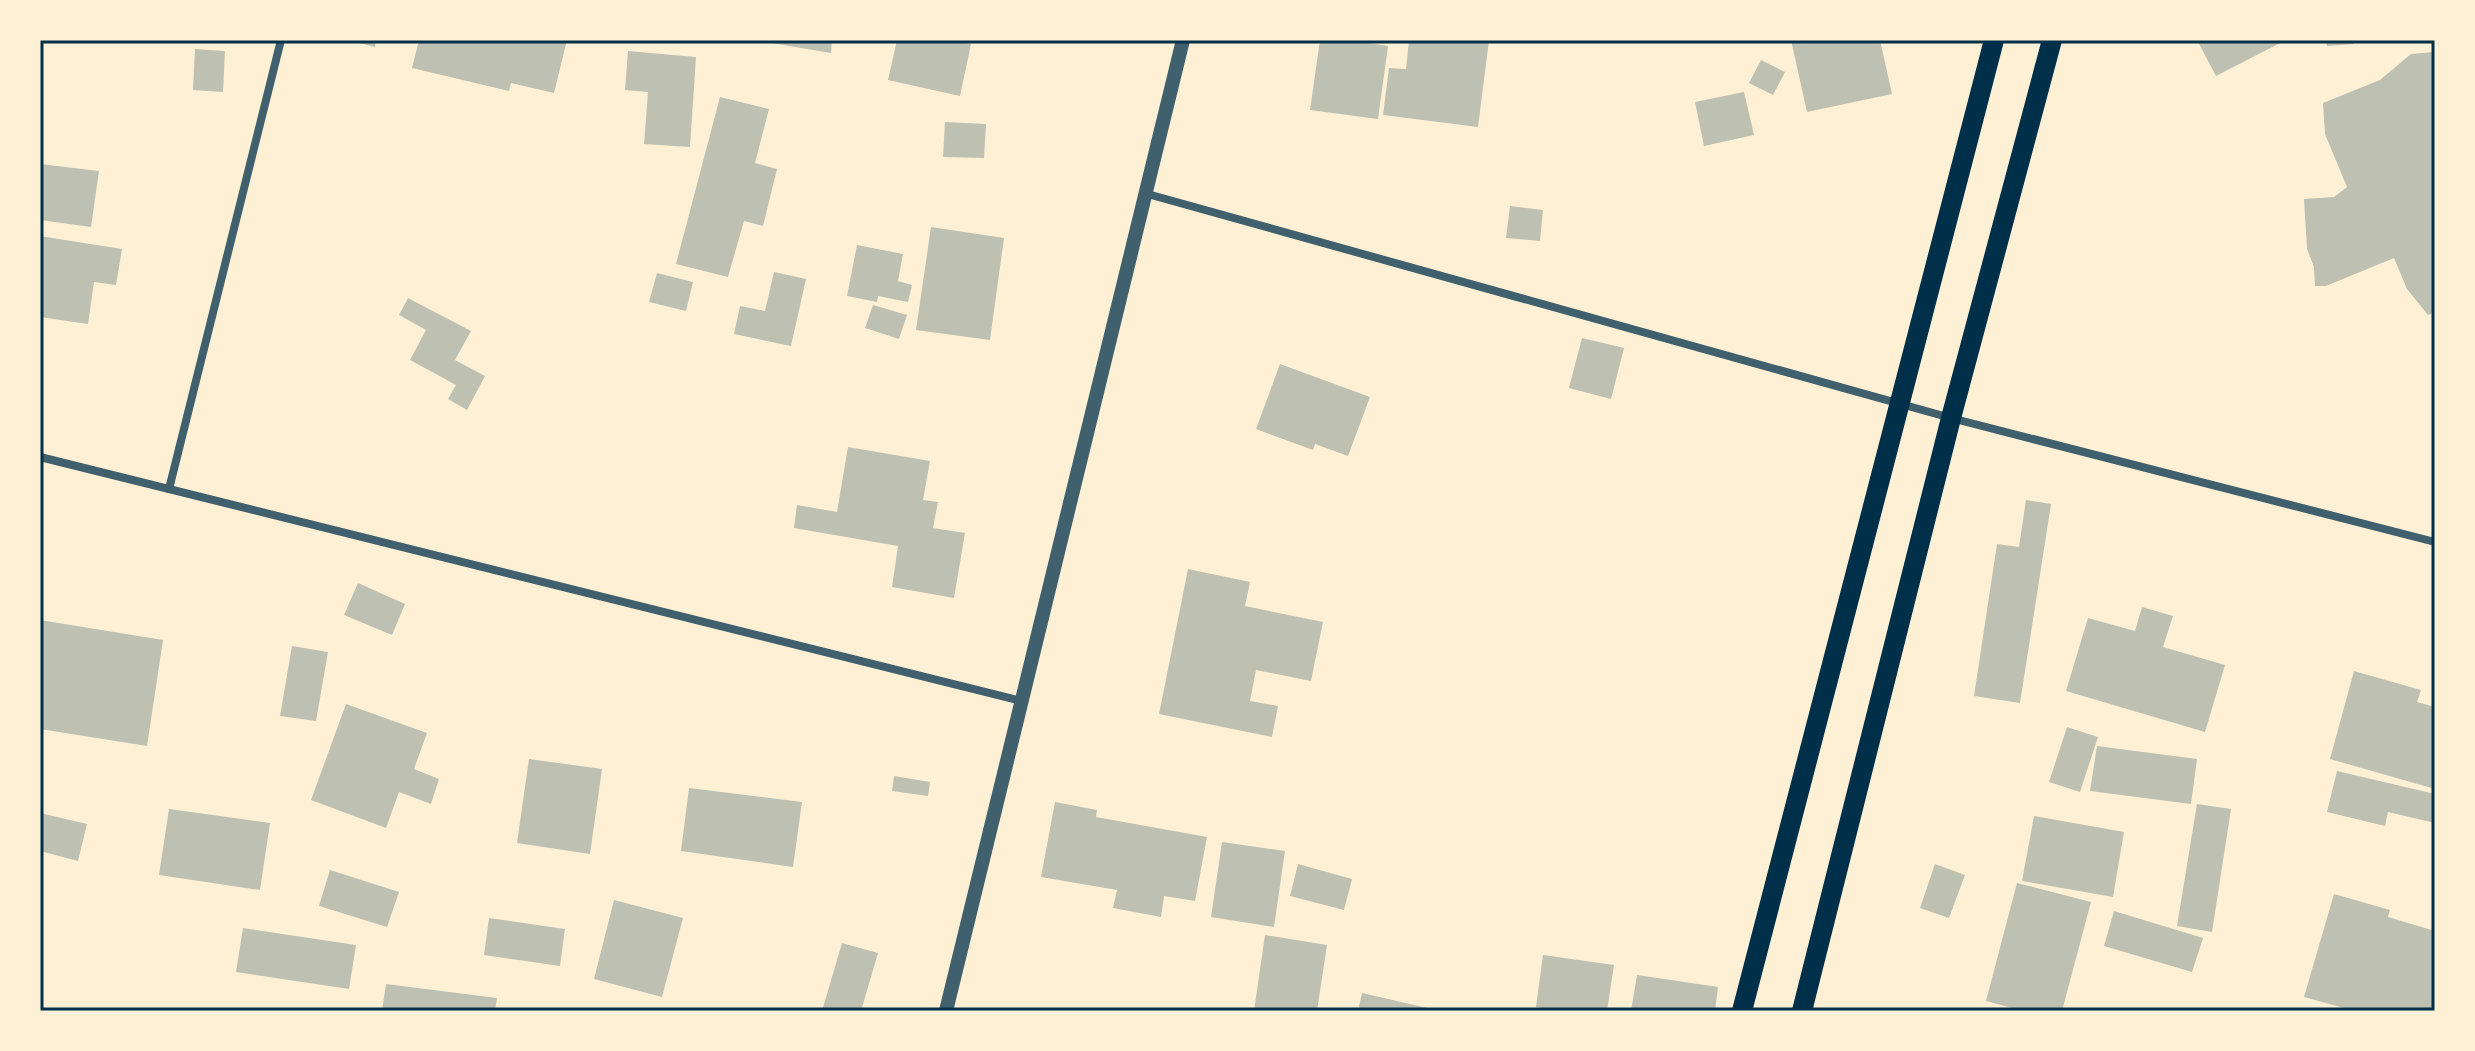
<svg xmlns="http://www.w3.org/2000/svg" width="2475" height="1051" viewBox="0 0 2475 1051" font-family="'Noto Sans',sans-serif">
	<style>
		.building { fill: #bec0b2 }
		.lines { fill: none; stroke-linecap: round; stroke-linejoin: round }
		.minor { stroke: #3f606c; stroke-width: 8 }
		.tertiary { stroke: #3f606c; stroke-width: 14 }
		.primary { stroke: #003049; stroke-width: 20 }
		.neatline { fill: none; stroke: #003049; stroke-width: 3 }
	</style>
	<rect width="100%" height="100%" fill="#fdf0d5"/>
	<!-- building -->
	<g class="building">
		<path d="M348 40H376L375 47Z"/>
		<path d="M419 40H567L554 93 511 83 509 91 412 68Z"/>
		<path d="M753 40H832L831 53Z"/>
		<path d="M897 40H951L971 44 960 96 888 80Z"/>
		<path d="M1320 40H1349L1388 46 1378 119 1310 110Z"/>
		<path d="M1409 40H1489L1478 127 1383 115 1389 68 1406 69Z"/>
		<path d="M1791 40H1880L1892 94 1807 112Z"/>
		<path d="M2197 40H2286L2216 76Z"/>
		<path d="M2326 40H2354V44L2327 46Z"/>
		<path d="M195 49 225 51 223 92 193 90Z"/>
		<path d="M628 51 696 57 690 147 644 144 648 92 625 90Z"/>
		<path d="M2435 52V312L2428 315 2407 289 2394 258 2326 286H2315L2314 267 2307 249 2304 199 2334 197 2347 187 2325 134 2323 103 2380 80 2411 54Z"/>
		<path d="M1761 60 1785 72 1773 95 1749 83Z"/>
		<path d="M1744 92 1754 135 1704 146 1695 102Z"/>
		<path d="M720 97 769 109 755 163 777 169 763 226 744 221 728 277 676 264Z"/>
		<path d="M945 122 986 124 984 158 943 157Z"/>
		<path d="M40 164 99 171 91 227 40 220Z"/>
		<path d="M1510 206 1543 210 1540 241 1506 238Z"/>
		<path d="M931 227 1004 238 990 340 916 330Z"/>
		<path d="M40 236 122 249 116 285 94 282 88 324 40 317Z"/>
		<path d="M857 245 903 254 898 281 912 285 908 302 878 296 877 302 847 296Z"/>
		<path d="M774 272 806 279 791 346 734 334 740 306 765 311Z"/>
		<path d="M657 273 693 282 686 311 649 302Z"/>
		<path d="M408 298 471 331 455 360 485 376 467 410 448 399 456 385 410 360 426 330 399 315Z"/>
		<path d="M873 305 907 315 899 339 865 328Z"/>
		<path d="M1582 338 1624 348 1611 399 1569 388Z"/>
		<path d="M1280 364 1370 397 1348 456 1315 444 1313 450 1256 429Z"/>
		<path d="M848 447 930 461 923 500 938 502 933 528 965 533 954 598 892 587 898 546 794 528 797 505 837 512Z"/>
		<path d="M2026 500 2051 504 2020 703 1974 696 1997 544 2019 547Z"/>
		<path d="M1188 569 1250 582 1245 606 1323 622 1311 681 1256 670 1250 701 1278 706 1272 737 1159 714Z"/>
		<path d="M358 583 405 604 392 635 344 615Z"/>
		<path d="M2142 607 2173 616 2163 647 2225 665 2205 732 2066 691 2088 618 2135 631Z"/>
		<path d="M40 620 163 640 147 746 40 729Z"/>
		<path d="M292 646 328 652 316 721 280 716Z"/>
		<path d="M2354 671 2421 690 2417 702 2435 707V789L2330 759Z"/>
		<path d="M346 704 427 733 414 769 439 779 431 804 399 792 386 828 311 800Z"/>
		<path d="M2067 727 2098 737 2080 792 2049 782Z"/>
		<path d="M2097 746 2197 759 2191 804 2090 791Z"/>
		<path d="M529 759 602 769 590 854 517 843Z"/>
		<path d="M2337 771 2435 794V823L2388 812 2385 826 2327 812Z"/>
		<path d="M894 776 930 782 928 796 892 791Z"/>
		<path d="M689 788 802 802 793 867 681 851Z"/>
		<path d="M1055 802 1097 810 1096 817 1207 837 1195 901 1164 896 1161 917 1113 908 1117 890 1041 877Z"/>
		<path d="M2197 804 2231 809 2212 932 2177 926Z"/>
		<path d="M169 809 270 823 260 890 159 875Z"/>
		<path d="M40 813 87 824 78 861 40 851Z"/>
		<path d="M2034 816 2124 832 2113 897 2022 881Z"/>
		<path d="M1222 842 1285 851 1274 927 1211 917Z"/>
		<path d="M1298 864 1352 879 1344 910 1290 896Z"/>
		<path d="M1935 864 1965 875 1949 918 1920 908Z"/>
		<path d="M330 870 399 892 387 927 319 906Z"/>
		<path d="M2017 883 2091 902 2062 1011H2024L1986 1001Z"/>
		<path d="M2334 894 2390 910 2388 917 2435 931V1011H2355L2304 997Z"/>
		<path d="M614 900 683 918 662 997 594 979Z"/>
		<path d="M2114 911 2203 938 2192 972 2104 946Z"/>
		<path d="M489 918 565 929 560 966 484 955Z"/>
		<path d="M243 928 356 945 349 989 236 972Z"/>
		<path d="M1265 935 1327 945 1317 1011H1254Z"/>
		<path d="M842 943 878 953 861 1011H822Z"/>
		<path d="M1543 955 1614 965 1607 1011H1564L1536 1007Z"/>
		<path d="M1637 975 1718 987 1715 1011H1631Z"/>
		<path d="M386 984 497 998 495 1011H382Z"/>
		<path d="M1362 993 1436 1010V1011H1358Z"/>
	</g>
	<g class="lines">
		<!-- minor -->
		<g class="minor">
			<path d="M1144 193 1951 418 2435 542"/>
			<path d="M40 457 1022 701"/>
			<path d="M169 489 281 40"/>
		</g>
		<!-- tertiary -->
		<path class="tertiary" d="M946 1011 1183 40"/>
		<!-- primary -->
		<g class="primary">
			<path d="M1742 1011 1994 40"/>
			<path d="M1802 1011 1951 418 2052 40"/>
		</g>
	</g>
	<!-- border -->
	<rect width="2475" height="1051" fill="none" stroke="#fdf0d5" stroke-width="84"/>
	<rect x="42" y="42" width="2391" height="967" class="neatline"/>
</svg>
